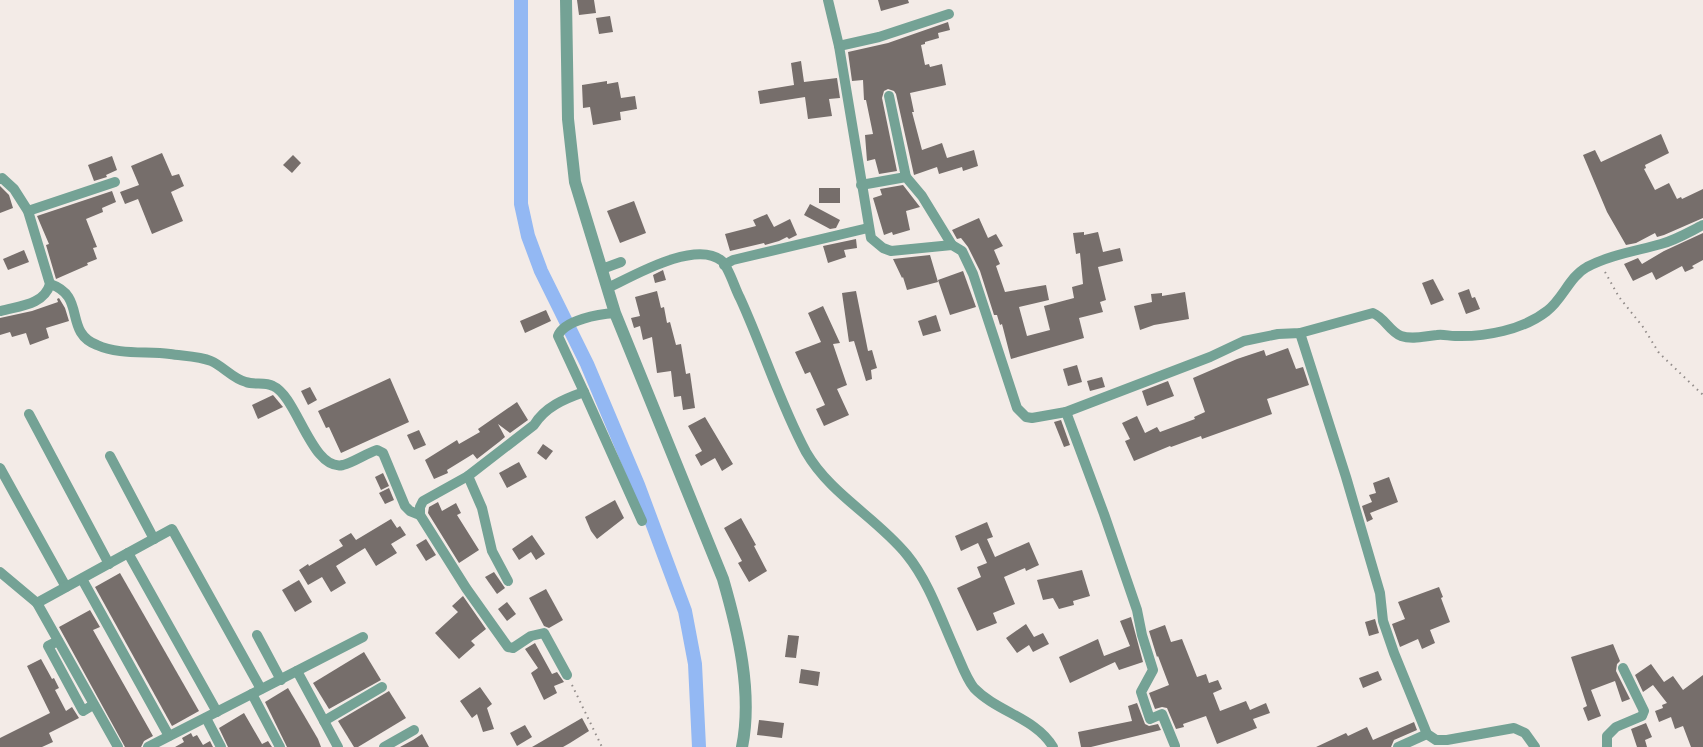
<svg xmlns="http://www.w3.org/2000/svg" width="1703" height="747" viewBox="0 0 1703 747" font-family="'Fira Sans',sans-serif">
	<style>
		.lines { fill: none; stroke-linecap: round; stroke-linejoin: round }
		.canal { stroke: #93b8f3; stroke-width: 14 }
		.building { fill: #766e6b }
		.path { stroke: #928c8a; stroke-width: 2; stroke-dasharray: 1.5 4.5; stroke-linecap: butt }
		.minor { stroke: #74a295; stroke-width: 10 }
		.tertiary { stroke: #74a295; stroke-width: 12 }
	</style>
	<rect width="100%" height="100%" fill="#f3ebe7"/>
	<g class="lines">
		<!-- canal -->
		<path class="canal" d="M521 0V204L528 236 541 271 587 364 638 485 685 611 695 664 699 747"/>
	</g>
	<!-- building -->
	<g class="building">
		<path d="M577 0H594L596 13 579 15Z"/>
		<path d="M878 0H908L909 3 881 11Z"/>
		<path d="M610 16 613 32 599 34 596 18Z"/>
		<path d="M948 22 950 30 938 33 939 38 925 42V44L921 45 925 65 929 64 930 67 942 64 946 85 910 93 914 112H912L922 150 942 143 947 158 974 150 978 166 963 171 962 167 939 174 937 167 914 175 896 94 894 91 888 89 884 91 882 98 897 171 879 174 875 159 867 161 865 135 873 134 866 100H864L863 80 852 81 848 52 888 43Z"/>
		<path d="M801 61 804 82 837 78 840 98 829 99 832 116 808 119 805 97 760 104 758 91 794 85 791 63Z"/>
		<path d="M607 81V84L618 82 621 98 635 96 637 109 620 112 621 120 593 125 590 107 583 108 582 85Z"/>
		<path d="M1661 134 1669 153 1645 165 1646 168 1644 169 1655 190 1669 183 1677 199 1681 197 1682 199 1703 189V218L1664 235 1657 237 1655 233 1636 243 1626 245 1607 212 1583 155 1595 150 1601 162Z"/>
		<path d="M162 153 172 176 179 174 184 186 171 192 183 221 152 234 138 199 125 204 120 192 139 185 131 166Z"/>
		<path d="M293 155 301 163 292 173 283 165Z"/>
		<path d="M112 156 117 170 106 175 107 177 94 181 88 165Z"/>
		<path d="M903 185 920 207 906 211 910 230 893 235 892 232 884 235 873 198 882 195 880 189Z"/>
		<path d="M0 186 9 195 13 208 0 213Z"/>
		<rect x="819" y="188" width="21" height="15"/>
		<path d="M112 191 116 202 102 208 103 212 86 219 97 247 93 248 97 259 87 263 88 265 56 279 46 245 49 244 37 216Z"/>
		<path d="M634 201 646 233 620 243 607 211Z"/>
		<path d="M810 204 840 220 836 228 830 229 804 215Z"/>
		<path d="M767 214 774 227 790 219 797 235 789 239 787 237 779 241 765 245 764 243 730 251 725 234 756 226 753 220Z"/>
		<path d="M979 218 988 238 996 234 1003 246 994 250 1000 264 996 266 1005 292 1046 285 1049 300 1019 307 1027 336 1050 330 1044 306 1074 298 1072 287 1083 284 1080 253 1076 254 1073 233 1084 232V235L1098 232 1103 252 1120 248 1123 261 1098 267 1106 300 1100 302 1103 312 1079 318 1084 338 1011 359 1002 324 1000 325 997 315H994L980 271 968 247 961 238 957 239 952 230Z"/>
		<path d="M1703 233V260L1692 266 1694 268 1685 272 1682 266 1656 280 1652 272 1633 281 1624 264 1638 258 1642 264 1664 251Z"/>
		<path d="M856 239 857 248 844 250 846 257 828 263 823 246Z"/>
		<path d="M24 250 29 262 8 270 3 259Z"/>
		<path d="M930 255 938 282 907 290 903 277 902 278 893 259Z"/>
		<path d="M663 270 666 280 655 283 653 275Z"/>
		<path d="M963 271 976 307 950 315 938 280Z"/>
		<path d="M1433 279 1444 300 1431 305 1422 283Z"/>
		<path d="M1469 289 1472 298 1475 297 1480 309 1466 314 1458 293Z"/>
		<path d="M657 291 661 308 664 307 667 323 670 322 676 345 681 344 686 374 690 373 695 408 683 410 681 396 674 397 671 371 657 373 652 337 643 340 640 326 634 328 631 318 640 316 635 297Z"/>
		<path d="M856 291 868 351 872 350 877 368 871 370 872 379 866 381 854 341 849 342 842 293Z"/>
		<path d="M1185 292 1189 319 1154 325 1140 330 1134 306 1152 302 1151 294 1162 293V296Z"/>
		<path d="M59 298 65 308 69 321 46 328 49 338 30 345 26 333 12 337 10 332 0 335V318L32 311 58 302 57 299Z"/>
		<path d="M823 306 840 343 833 344 847 385 837 389 849 415 824 426 816 409 825 405 810 372 805 374 795 352 821 342 808 313Z"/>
		<path d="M546 310 551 321 525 333 520 321Z"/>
		<path d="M936 315 941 331 923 336 918 321Z"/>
		<path d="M1288 348 1296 369 1303 367 1309 385 1267 399 1272 414 1202 439 1201 436 1171 447 1170 446 1134 461 1125 441 1130 439 1122 423 1137 416 1145 433 1157 427 1160 432 1195 419 1194 417 1205 412 1193 378 1237 359 1264 350 1266 356Z"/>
		<path d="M1077 365 1082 382 1068 386 1063 369Z"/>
		<path d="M1102 377 1105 387 1090 391 1087 381Z"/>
		<path d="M390 378 409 422 341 453 329 427 326 428 318 411Z"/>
		<path d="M1168 381 1174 396 1147 406 1142 391Z"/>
		<path d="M310 387 317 400 308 405 301 391Z"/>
		<path d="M273 395 283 407 258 419 252 405Z"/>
		<path d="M517 402 528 420 510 433 498 424 505 437 499 442 477 459 473 454 447 470 448 473 434 479 425 460 457 440 459 444 480 432 478 429Z"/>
		<path d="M705 417 733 464 722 471 715 458 701 466 695 455 702 451 688 426Z"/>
		<path d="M1061 420 1070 445 1064 447 1054 422Z"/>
		<path d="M419 430 426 445 414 450 407 435Z"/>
		<path d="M543 444 553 451 546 460 537 453Z"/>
		<path d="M519 462 527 477 507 488 499 473Z"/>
		<path d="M383 473 389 486 381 490 375 477Z"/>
		<path d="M1389 477 1398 502 1370 513 1373 519 1367 522 1362 506 1372 502 1369 495 1376 493 1373 483Z"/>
		<path d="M389 488 394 500 385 504 379 493Z"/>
		<path d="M615 500 624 518 597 539 591 531 585 517Z"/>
		<path d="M438 502 442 511 456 503 461 513 457 515 479 550 459 563 428 513 429 507Z"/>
		<path d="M741 518 756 545 754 546 767 571 749 582 738 563 742 561 724 528Z"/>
		<path d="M391 519 397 528 400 526 406 535 391 544 397 553 376 566 365 548 336 566 346 583 331 592 322 577 308 585 299 570 308 564 309 566 343 546 339 540 351 533 356 540Z"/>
		<path d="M987 522 993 537 987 539 995 557 1029 542 1039 565 1026 571 1025 568 1004 577 1015 604 993 613 997 623 977 631 957 588 981 577 977 567 987 563 978 543 961 551 955 536Z"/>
		<path d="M532 535 545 554 536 560 531 552 519 560 512 549Z"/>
		<path d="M426 539 436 555 426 561 416 545Z"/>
		<path d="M1082 570 1090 596 1073 601 1074 605 1059 609 1053 598 1043 600 1037 580Z"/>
		<path d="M494 572 505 588 497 594 485 577Z"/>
		<path d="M120 573 199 711 172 726 95 587Z"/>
		<path d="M299 580 312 602 295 612 282 590Z"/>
		<path d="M1439 587 1443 597 1441 598 1450 622 1430 630 1435 643 1422 649 1418 639 1400 647 1392 624 1405 619 1398 602Z"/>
		<path d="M546 589 563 620 549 628 544 626 529 598Z"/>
		<path d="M463 596 486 629 471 641 475 645 459 659 435 633 458 612 452 606Z"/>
		<path d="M507 602 516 614 507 621 498 609Z"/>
		<path d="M90 610 100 627 93 630 153 736 144 741 141 747H125L59 627Z"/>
		<path d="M1131 617 1143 662 1119 670 1115 662 1070 683 1059 657 1098 639 1104 656 1130 646 1120 621Z"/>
		<path d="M1375 619 1379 633 1369 636 1365 622Z"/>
		<path d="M1026 624 1034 637 1043 633 1049 644 1033 652 1029 645 1017 653 1006 638Z"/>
		<path d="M1165 625 1171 642 1182 639 1197 677 1206 674 1209 683 1218 680 1222 689 1213 693 1220 711 1246 701 1250 710 1266 703 1270 713 1253 719 1257 728 1217 744 1206 716 1183 724 1184 727 1176 729 1167 708 1162 707 1155 709 1149 693 1169 685 1158 656 1157 657 1149 631Z"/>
		<path d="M788 635 799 636 796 658 785 657Z"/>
		<path d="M535 643 552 674 557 672 564 682 554 686 557 693 544 700 531 673 538 668 525 649Z"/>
		<path d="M1613 644 1620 661 1617 664 1616 671 1630 699 1622 702 1615 681 1591 690 1601 716 1588 721 1583 708 1587 706 1571 657Z"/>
		<path d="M364 652 381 680 329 709 313 683Z"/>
		<path d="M41 659 52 679 54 678 59 688 55 690 66 711 72 707 79 718 49 733 53 742 42 747H0V738L50 713 27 666Z"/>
		<path d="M1651 664 1664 682 1673 676 1683 690 1703 675V747H1691L1683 726 1675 729 1671 717 1659 722 1655 711 1663 708 1662 705 1667 703 1653 685 1643 692 1635 675Z"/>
		<path d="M801 669 820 672 818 686 799 683Z"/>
		<path d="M1378 671 1382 680 1363 688 1359 678Z"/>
		<path d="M480 687 492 704 487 708 494 729 483 732 477 714 472 718 460 701Z"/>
		<path d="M288 688 318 739 321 747H287L265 702Z"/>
		<path d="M389 691 406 718 358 747H354L338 721Z"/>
		<path d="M1137 703 1145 724 1149 726 1158 724 1161 730 1091 747H1081L1078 732 1132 721 1128 706Z"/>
		<path d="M244 713 262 744 268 741 272 747H228L219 728Z"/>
		<path d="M582 718 589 731 570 743 563 747H532Z"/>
		<path d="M759 720 784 723 782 738 757 735Z"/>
		<path d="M1414 722 1417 730 1394 740 1391 747H1316L1346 733 1348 736 1367 727 1373 740Z"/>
		<path d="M1646 723 1652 737 1645 740 1647 747H1637L1631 729Z"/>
		<path d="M525 725 532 737 517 746 510 733Z"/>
		<path d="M191 733 193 737 197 735 203 745 210 741 213 747H175L184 742 182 738Z"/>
		<path d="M422 734 429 747H400L413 740Z"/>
	</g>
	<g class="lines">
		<!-- path -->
		<g class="path">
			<path d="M1605 272 1619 297 1643 327 1659 353 1703 395"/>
			<path d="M572 685 602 747"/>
		</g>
		<!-- minor -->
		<g class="minor">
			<path d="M828 0 839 46 871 238 883 248 891 251 952 245 962 251 973 274 1017 408 1026 417 1032 418 1066 412 1210 357 1244 341 1278 334 1300 333 1373 313C1385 318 1389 331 1401 336 1413 340 1425 336 1437 335 1443 334 1449 336 1455 336 1485 337 1523 330 1547 311 1563 299 1569 277 1587 267 1610 255 1636 251 1661 244 1676 240 1689 232 1703 225"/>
			<path d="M839 46 879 37 949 14"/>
			<path d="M889 96 906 177"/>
			<path d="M0 179 2 178 14 189 28 211 50 284C44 305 19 306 1 311"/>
			<path d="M861 185 906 177 922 196 952 245"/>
			<path d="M28 211 115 182"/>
			<path d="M724 265 733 260 868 228"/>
			<path d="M602 269 621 262"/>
			<path d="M50 284C87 296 63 332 97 345 119 355 146 351 170 354 182 356 199 356 211 361 223 366 233 379 246 382 254 385 265 382 273 386 297 396 312 472 343 465 354 462 365 454 377 450L383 453 405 506 410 511 420 515"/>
			<path d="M608 288C633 276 696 239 722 261 729 268 735 289 740 298 763 348 780 404 806 452 830 494 877 518 907 555 929 582 941 619 956 652 961 663 966 678 974 688 997 712 1036 718 1053 747"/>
			<path d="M1300 333 1346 477 1380 593 1383 621 1394 653 1427 734 1436 740H1447L1514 728 1525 733 1535 747"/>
			<path d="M584 392 642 521"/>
			<path d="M1066 412 1104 514 1137 610 1142 635 1153 670 1141 692 1150 719 1162 714 1175 746"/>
			<path d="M29 414 109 564"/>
			<path d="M110 456 154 539"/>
			<path d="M0 468 66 587"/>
			<path d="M468 476 482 508 492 551 508 581"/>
			<path d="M128 553 172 529 261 689"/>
			<path d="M0 572 37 603 118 747"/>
			<path d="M82 579 169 736"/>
			<path d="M37 603 128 553 217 712"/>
			<path d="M257 635 281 680"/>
			<path d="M58 641 48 646 83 711 93 705"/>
			<path d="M297 671 338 747"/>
			<path d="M567 675 544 633 531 636 513 648 508 647 466 588 420 515V507L423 501 468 476 534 425C545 407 564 399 584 392L558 336C564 320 599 314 615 313"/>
			<path d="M252 694 280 747"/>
			<path d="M206 718 221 747"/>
			<path d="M324 721 382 687"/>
			<path d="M148 747 363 637"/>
			<path d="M384 747 414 730"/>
			<path d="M1398 747 1427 734"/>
			<path d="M1607 747V736L1616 727 1642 716 1644 711 1623 668"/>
		</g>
		<!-- tertiary -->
		<path class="tertiary" d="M566 0 568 119 575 182 615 313 723 579C738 631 753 693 742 747"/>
	</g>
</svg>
